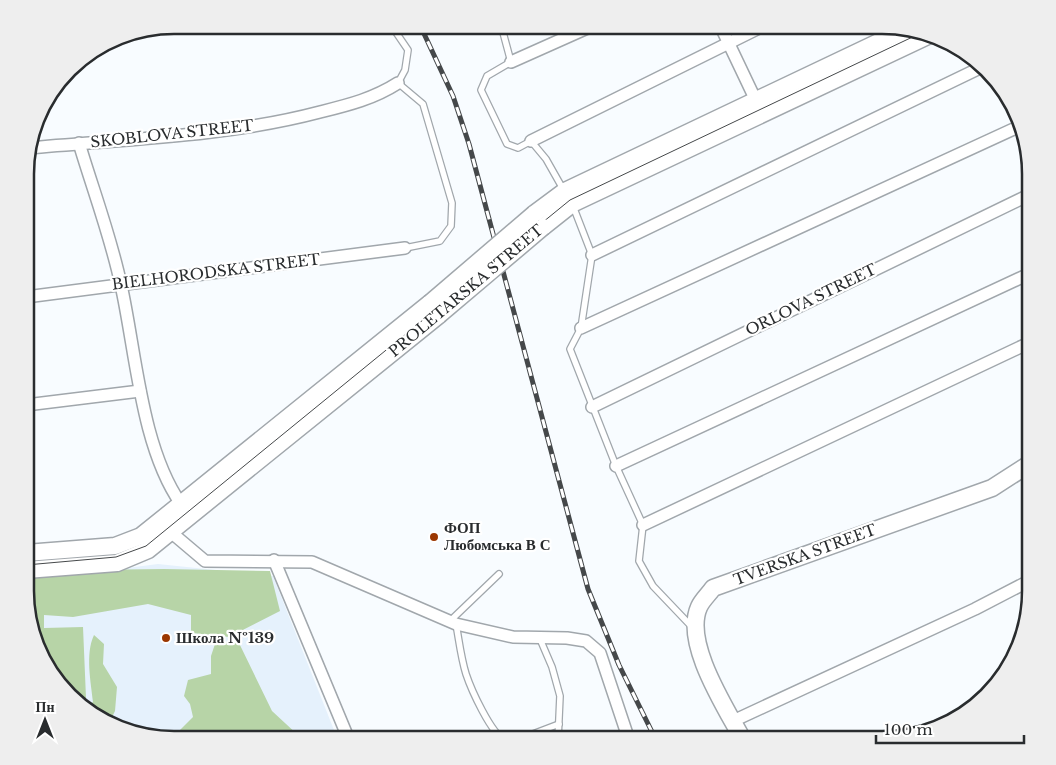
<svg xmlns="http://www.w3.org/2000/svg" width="1056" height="765" viewBox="0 0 1056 765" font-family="'Libre Baskerville',serif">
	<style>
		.built { fill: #e5f1fc }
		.green { fill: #b7d4a7 }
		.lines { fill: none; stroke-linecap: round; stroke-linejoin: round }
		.lane-casing { stroke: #a1a7ac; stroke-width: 8 }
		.street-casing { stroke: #a1a7ac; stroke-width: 14 }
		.secondary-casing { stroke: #a1a7ac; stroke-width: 19 }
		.lane { stroke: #fff; stroke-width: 5.5 }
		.street { stroke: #fff; stroke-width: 11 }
		.secondary { stroke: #fff; stroke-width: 16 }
		.tram { stroke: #45484a; stroke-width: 1 }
		.rail-casing { stroke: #45484a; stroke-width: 5 }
		.rail { stroke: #fff; stroke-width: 3; stroke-dasharray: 9; stroke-linecap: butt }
		.secondary-bridge-casing { stroke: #a1a7ac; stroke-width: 19; stroke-linecap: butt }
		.secondary-bridge { stroke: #fff; stroke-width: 16 }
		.poi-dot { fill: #9b3701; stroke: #fff; stroke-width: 2 }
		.labels { text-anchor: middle; stroke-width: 4.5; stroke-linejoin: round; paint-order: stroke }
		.street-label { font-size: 15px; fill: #292c2e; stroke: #fff }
		.poi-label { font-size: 15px; font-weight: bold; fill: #292c2e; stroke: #fff; text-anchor: start }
		.rim { fill: none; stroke: #292c2e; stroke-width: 2.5 }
	</style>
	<rect width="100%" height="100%" fill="#f8fcff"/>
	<!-- built -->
	<path class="built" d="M158 564 273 576 334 730 309 740H164L125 732 83 709 45 666 26 611V581Z"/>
	<!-- green -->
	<g class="green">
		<path d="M164 569 270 571 280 611 229 637 191 633V615L148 604 73 617 44 615V628L83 627 86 698H73L45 666 26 611V577L82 570Z"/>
		<path d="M94 635 104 644 103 664 117 687 115 711 109 723 83 709 93 702C91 682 85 654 94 635Z"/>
		<path d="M238 641 272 711 299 736 293 740H179L175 735 193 717 190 704 184 696 188 680 211 674V656L215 644Z"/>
	</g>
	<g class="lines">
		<!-- lane casing -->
		<g class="lane-casing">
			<g id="lane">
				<path d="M391 25 408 50 405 70 398 83 423 104 452 203 451 226 440 241 405 248"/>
				<path d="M501 25 511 62 487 76 481 90 507 144 518 148 531 141 546 159 563 189"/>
				<path d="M573 206 592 255 581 328 570 349 616 466 643 525 639 561 653 586 693 628"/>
				<path d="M450 621 499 574"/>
				<path d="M456 624C459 640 461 658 466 674 471 689 491 734 505 740"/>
				<path d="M540 639 552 667 560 696 558 740"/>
				<path d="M517 740 559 724"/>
			</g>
		</g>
		<!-- street casing -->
		<g class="street-casing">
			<g id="street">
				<path d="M720 25 759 107"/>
				<path d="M123 34 165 26"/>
				<path d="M511 62 594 25"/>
				<path d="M531 141 765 25"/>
				<path d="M79 143C93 190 111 237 121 285 136 352 141 447 181 504"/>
				<path d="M28 148C126 139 225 137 320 112 348 105 373 99 398 83"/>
				<path d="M592 255 982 67"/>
				<path d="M26 297 405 248"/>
				<path d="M581 328 1020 126"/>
				<path d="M26 405 140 391"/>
				<path d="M592 407 1031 194"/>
				<path d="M616 466 1031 273"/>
				<path d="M643 525 1031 342"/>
				<path d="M166 528 205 561 312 562 456 624 513 637 567 638 586 641 600 653 629 740"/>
				<path d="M274 560 349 740"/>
				<path d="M733 721 975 609 1031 580"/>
			</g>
		</g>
		<!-- secondary casing -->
		<g class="secondary-casing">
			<g id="secondary">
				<path d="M534 214 565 191 906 29"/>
				<path d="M543 227 572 204 932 34"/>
				<path d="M26 553 115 546 141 536 430 303"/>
				<path d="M26 570 117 563 148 550 439 315"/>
				<path d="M743 740C726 708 683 643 699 607 702 600 709 594 713 588L992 488 1031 463"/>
			</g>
		</g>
		<!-- lane -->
		<use href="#lane" class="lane"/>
		<!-- street -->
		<use href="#street" class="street"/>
		<!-- secondary -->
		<use href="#secondary" class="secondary"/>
		<!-- tram -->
		<path class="tram" d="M26 565 116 557 146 546 570 200 923 32"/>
		<!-- rail casing -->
		<g class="rail-casing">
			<path id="rail" d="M420 25 453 96 469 144 588 589 619 665 656 740"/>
		</g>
		<!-- rail -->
		<use href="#rail" class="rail"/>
		<!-- secondary-bridge casing -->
		<g class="secondary-bridge-casing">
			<g id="secondary-bridge">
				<path d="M430 303 534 214"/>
				<path d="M439 315 543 227"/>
			</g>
		</g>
		<!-- secondary-bridge -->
		<use href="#secondary-bridge" class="secondary-bridge"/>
	</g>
	<!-- markers -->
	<g class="poi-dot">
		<circle cx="434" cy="537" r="5"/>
		<circle cx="166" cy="638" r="5"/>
	</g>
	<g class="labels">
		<!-- street labels -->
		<g class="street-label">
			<text transform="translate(172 134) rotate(-6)" y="5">SKOBLOVA STREET</text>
			<text transform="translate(216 272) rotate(-7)" y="5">BIELHORODSKA STREET</text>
			<text transform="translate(466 291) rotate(-40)" y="5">PROLETARSKA STREET</text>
			<text transform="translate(811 300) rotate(-26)" y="5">ORLOVA STREET</text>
			<text transform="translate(805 555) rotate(-20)" y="5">TVERSKA STREET</text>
		</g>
		<!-- poi labels -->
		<g class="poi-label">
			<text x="444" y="533">ФОП<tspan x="444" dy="17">Любомська В С</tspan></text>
			<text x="176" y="643">Школа №139</text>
		</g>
	</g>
	<!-- crop -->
	<path d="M0 0H1056V765H0ZM174 34H882A140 140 0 0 1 1022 174V591A140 140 0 0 1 882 731H174A140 140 0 0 1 34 591V174A140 140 0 0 1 174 34Z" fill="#eee" fill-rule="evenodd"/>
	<path class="rim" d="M174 34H882A140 140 0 0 1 1022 174V591A140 140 0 0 1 882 731H174A140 140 0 0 1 34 591V174A140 140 0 0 1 174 34Z"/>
	<!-- north arrow -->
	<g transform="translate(45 720)" stroke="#ffffff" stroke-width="4" paint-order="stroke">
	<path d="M0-4L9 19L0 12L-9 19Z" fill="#292c2e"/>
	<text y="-8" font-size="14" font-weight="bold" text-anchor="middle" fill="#292c2e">Пн</text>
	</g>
	<!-- scale -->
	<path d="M876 735v8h148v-8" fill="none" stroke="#292c2e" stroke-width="2.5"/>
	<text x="884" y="735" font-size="15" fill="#292c2e" stroke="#ffffff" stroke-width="4" paint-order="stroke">100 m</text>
</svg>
